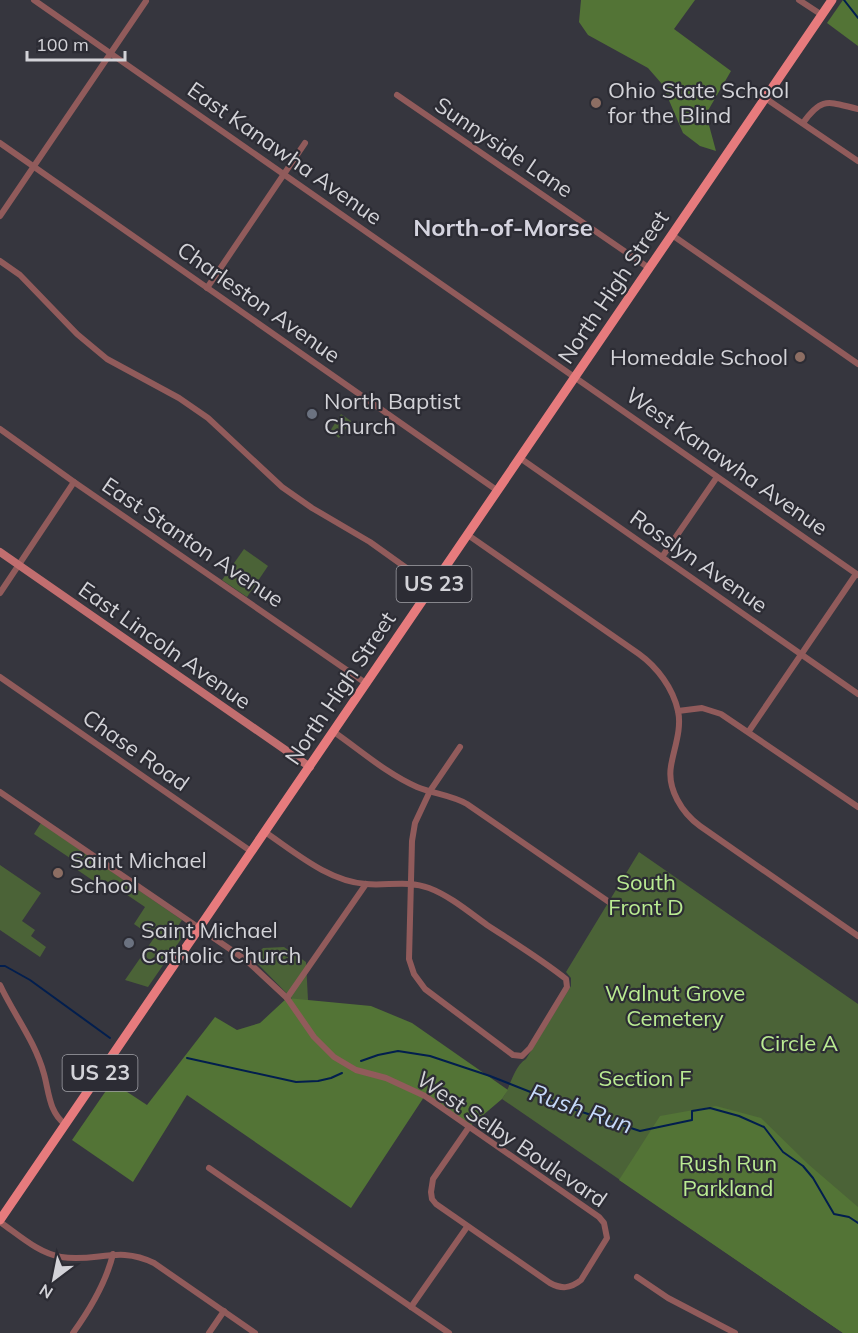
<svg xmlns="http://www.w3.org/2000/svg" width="858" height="1333" viewBox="0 0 858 1333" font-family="Mulish,sans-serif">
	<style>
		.green { fill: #4b6337 }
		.forest { fill: #537436 }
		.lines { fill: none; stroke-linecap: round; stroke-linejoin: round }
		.stream { stroke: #021e4e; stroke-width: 2 }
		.street { stroke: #915b5b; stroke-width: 6 }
		.secondary { stroke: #c26e6f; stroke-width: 8 }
		.primary { stroke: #e77b7d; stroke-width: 9 }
		.education-dot { fill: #8d6e63; stroke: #2c2c34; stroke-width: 2 }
		.worship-dot { fill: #6b7280; stroke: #2c2c34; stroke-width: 2 }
		.labels { text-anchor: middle; stroke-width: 4.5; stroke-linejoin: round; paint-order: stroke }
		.shield { fill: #2c2c34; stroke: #a1a1a7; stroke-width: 1.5 }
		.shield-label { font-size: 21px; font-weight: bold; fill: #d3d3d8 }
		.poi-label { font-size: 22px; fill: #d3d3d8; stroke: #2c2c34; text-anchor: start }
		.street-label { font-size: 22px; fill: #d3d3d8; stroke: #2c2c34 }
		.park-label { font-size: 22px; fill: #baeb92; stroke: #2c2c34 }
		.neighbourhood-label { font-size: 24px; font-weight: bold; fill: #d5d4df; stroke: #2c2c34 }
		.water-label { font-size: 24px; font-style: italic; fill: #c5d9fa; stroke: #2c2c34 }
	</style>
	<rect width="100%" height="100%" fill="#36363e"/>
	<!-- green -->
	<g class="green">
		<path d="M341 414 351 421 339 438 330 431Z"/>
		<path d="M244 549 268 566 247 597 222 580Z"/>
		<path d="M41 823 182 920 178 926 186 932 148 987 125 980 154 938 134 924 145 907 105 880 101 886 73 867 76 862 34 834Z"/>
		<path d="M639 852 858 1004V1333H843L502 1099C511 1087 513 1067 526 1059L571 986V978L566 972Z"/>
		<path d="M0 865 41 893 22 921 35 930 31 936 46 947 40 957 0 930Z"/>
		<path d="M284 947 306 962 308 1000 302 1009 253 959 263 948Z"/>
	</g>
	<!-- forest -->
	<g class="forest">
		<path d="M581 0H695L674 29 731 71 706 114 716 151 700 146 683 133 662 84 648 68 588 35 579 22Z"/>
		<path d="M843 0H858V46L827 23Z"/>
		<path d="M287 998 371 1006 412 1023 508 1090 502 1099 469 1127 424 1097 351 1208 187 1095 133 1182 72 1140 112 1082 147 1105 215 1017 237 1030 260 1023Z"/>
		<path d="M716 1106 761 1118 808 1164 858 1207V1333H843L619 1180 660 1116Z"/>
	</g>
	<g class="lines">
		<!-- stream -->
		<g class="stream">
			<path d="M844 0 858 18"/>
			<path d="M0 966H5L30 980 110 1038"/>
			<path d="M187 1058 296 1082 318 1081 331 1078 342 1073"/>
			<path d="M361 1061 378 1055 398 1051 430 1056 490 1076 576 1110 640 1131 692 1120V1111L710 1108 739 1116 764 1127 783 1152 803 1166 813 1178 834 1214 849 1217 858 1223"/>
		</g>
		<!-- street -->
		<g class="street">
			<path d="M34 0 858 575"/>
			<path d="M799 0 822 15"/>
			<path d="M397 95 649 268"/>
			<path d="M765 98 858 161"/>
			<path d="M803 123C822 96 828 102 858 109"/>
			<path d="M0 143 498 491"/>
			<path d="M0 216 146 1"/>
			<path d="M672 235 858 364"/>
			<path d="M0 261 20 275 77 334 107 359 179 398 208 418 282 487 312 508 370 542 433 587"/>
			<path d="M207 288 305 143"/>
			<path d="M0 429 74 482 367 684"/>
			<path d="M520 458 858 694"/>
			<path d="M468 535 639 654C657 667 673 688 678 711 682 729 674 748 671 766 667 789 682 813 700 826L858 936"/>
			<path d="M662 557 717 477"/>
			<path d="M0 593 74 482"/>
			<path d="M0 677 252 852"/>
			<path d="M678 711 702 708 721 714 858 807"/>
			<path d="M749 731 856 574"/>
			<path d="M334 732C360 750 387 774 417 787 434 794 451 795 467 804L609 902"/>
			<path d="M0 792 246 960 287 998 314 1037 334 1057 356 1070 386 1078 425 1096 599 1217 604 1223 607 1238 581 1280C570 1289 561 1289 550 1283L436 1204 432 1199 431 1192 433 1179 469 1127"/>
			<path d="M265 832C296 853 328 881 366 884 387 886 408 880 429 888 450 896 469 912 487 925 513 942 541 959 566 979L567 987 530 1048 522 1056 513 1055 425 989 414 974 409 959 412 841 415 823 430 791 460 747"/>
			<path d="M0 985C14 1015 35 1041 44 1074 49 1092 49 1112 65 1124"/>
			<path d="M287 998 366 884"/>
			<path d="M209 1168 449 1333"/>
			<path d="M0 1222C19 1235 38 1253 61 1257 96 1263 118 1245 154 1263L255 1333"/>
			<path d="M637 1277 668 1298 735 1333"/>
			<path d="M411 1307 467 1227"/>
			<path d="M73 1333C91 1308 106 1283 113 1254"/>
			<path d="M209 1333 224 1311"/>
		</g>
		<!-- secondary -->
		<path class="secondary" d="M0 552 310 767"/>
		<!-- primary -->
		<path class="primary" d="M0 1220 832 0"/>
	</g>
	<!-- markers -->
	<g class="education-dot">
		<circle cx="596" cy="103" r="6"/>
		<circle cx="800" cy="357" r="6"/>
		<circle cx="58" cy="873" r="6"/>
	</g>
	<g class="worship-dot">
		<circle cx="312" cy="414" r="6"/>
		<circle cx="129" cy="943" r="6"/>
	</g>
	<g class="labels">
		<!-- shield labels -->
		<g class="shield">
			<rect x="396.5" y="566" width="75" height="36" rx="4.5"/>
			<rect x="62.5" y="1055" width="75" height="36" rx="4.5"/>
		</g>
		<g class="shield-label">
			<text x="434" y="591">US 23</text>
			<text x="100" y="1080">US 23</text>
		</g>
		<!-- poi labels -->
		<g class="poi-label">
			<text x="608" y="98">Ohio State School<tspan x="608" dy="25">for the Blind</tspan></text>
			<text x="788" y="365" text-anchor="end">Homedale School</text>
			<text x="324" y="409">North Baptist<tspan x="324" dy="25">Church</tspan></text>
			<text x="70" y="868">Saint Michael<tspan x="70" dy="25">School</tspan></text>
			<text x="141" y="938">Saint Michael<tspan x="141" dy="25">Catholic Church</tspan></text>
		</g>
		<!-- street labels -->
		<g class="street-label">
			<text transform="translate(504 147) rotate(34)" y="8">Sunnyside Lane</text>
			<text transform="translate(285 153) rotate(35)" y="8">East Kanawha Avenue</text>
			<text transform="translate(613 287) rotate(-56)" y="8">North High Street</text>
			<text transform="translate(259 302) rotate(35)" y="8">Charleston Avenue</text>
			<text transform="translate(727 461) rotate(35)" y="8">West Kanawha Avenue</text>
			<text transform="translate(193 542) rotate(34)" y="8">East Stanton Avenue</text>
			<text transform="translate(699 561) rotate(35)" y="8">Rosslyn Avenue</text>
			<text transform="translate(165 645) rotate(35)" y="8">East Lincoln Avenue</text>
			<text transform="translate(340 688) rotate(-56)" y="8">North High Street</text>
			<text transform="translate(136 750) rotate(35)" y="8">Chase Road</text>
			<text transform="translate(512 1139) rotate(34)" y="8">West Selby Boulevard</text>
		</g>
		<!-- park labels -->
		<g class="park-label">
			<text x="646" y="890">South<tspan x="646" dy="25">Front D</tspan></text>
			<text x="675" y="1001">Walnut Grove<tspan x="675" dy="25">Cemetery</tspan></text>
			<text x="799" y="1051">Circle A</text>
			<text x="645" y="1086">Section F</text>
			<text x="728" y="1171">Rush Run<tspan x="728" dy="25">Parkland</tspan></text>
		</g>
		<!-- neighbourhood labels -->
		<g class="neighbourhood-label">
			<text x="503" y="236">North-of-Morse</text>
		</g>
		<!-- water labels -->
		<g class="water-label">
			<text transform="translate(581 1109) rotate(19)" y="8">Rush Run</text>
		</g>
	</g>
	<!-- north arrow -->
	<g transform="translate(54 1279) rotate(212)" stroke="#2c2c34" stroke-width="4.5" paint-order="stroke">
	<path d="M0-4.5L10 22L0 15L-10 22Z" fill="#d3d3d8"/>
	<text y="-9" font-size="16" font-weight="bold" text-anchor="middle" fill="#d3d3d8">N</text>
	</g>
	<!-- scale -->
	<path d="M27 51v9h98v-9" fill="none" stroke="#d3d3d8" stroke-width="3"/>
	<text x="36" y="51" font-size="18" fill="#d3d3d8" stroke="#2c2c34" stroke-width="4.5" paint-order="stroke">100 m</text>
</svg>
